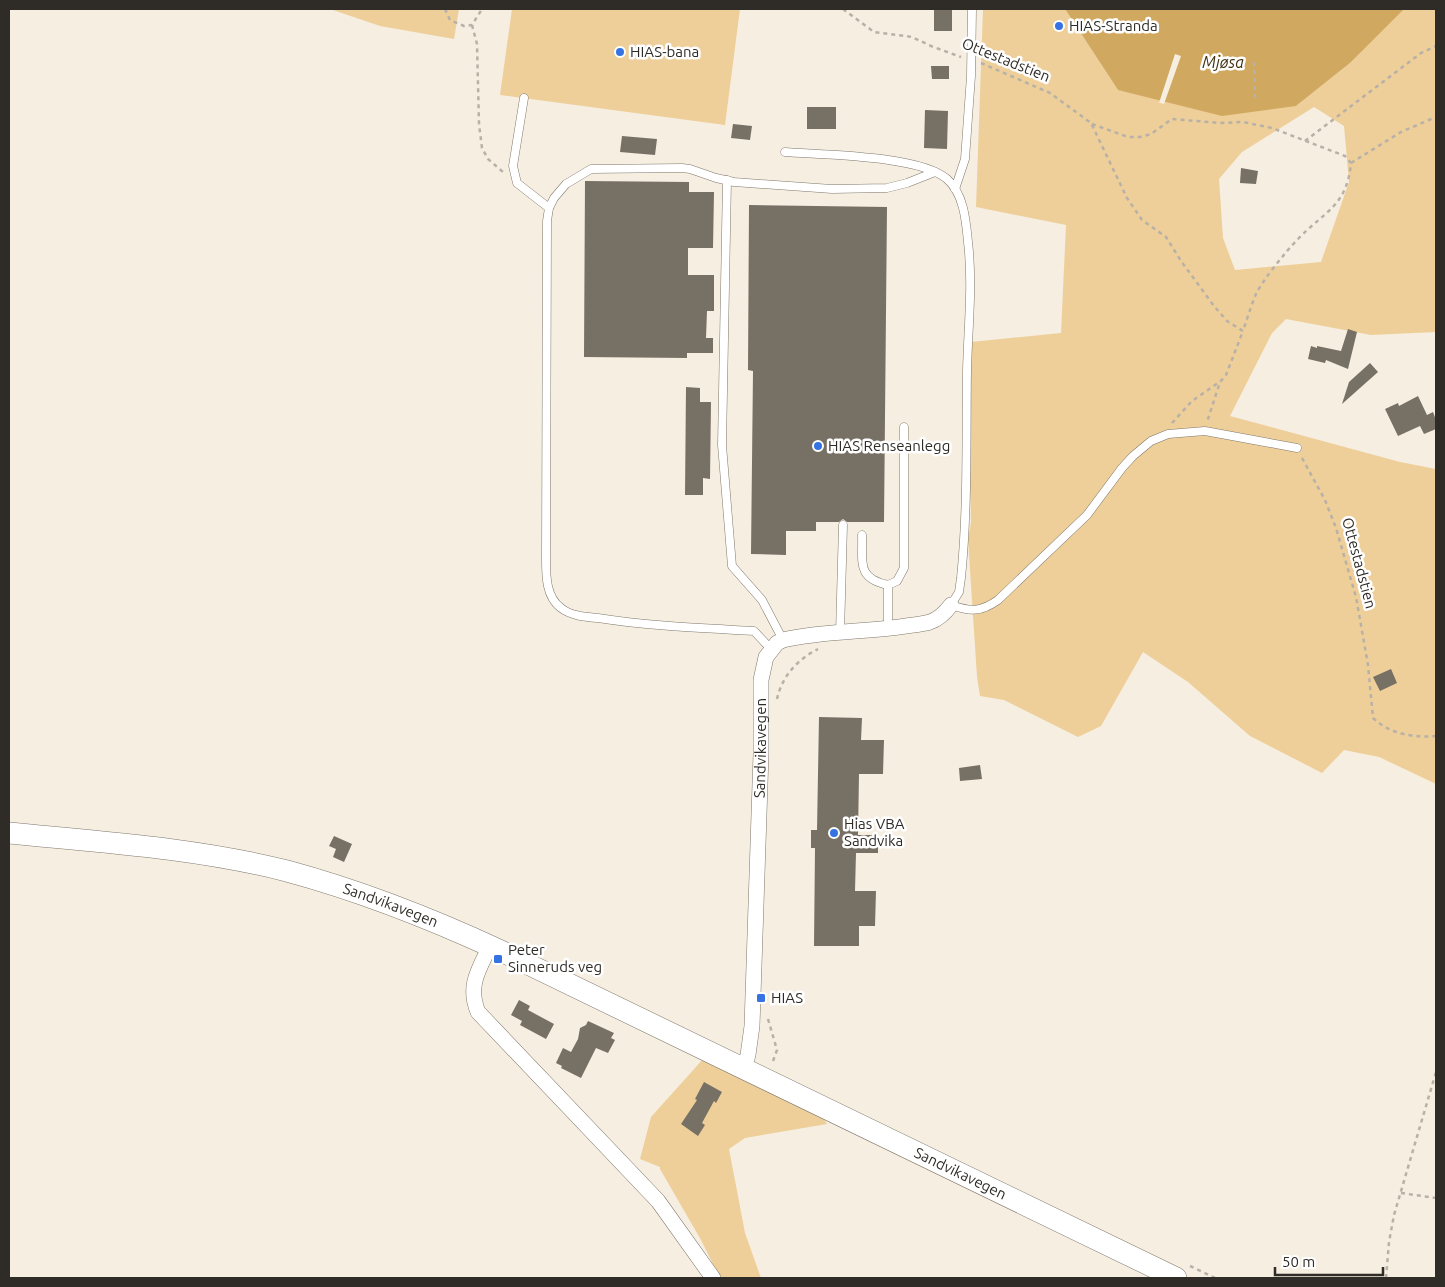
<svg xmlns="http://www.w3.org/2000/svg" width="1445" height="1287" viewBox="0 0 1445 1287" font-family="Ubuntu,sans-serif">
	<style>
		.green { fill: #eecf99; fill-rule: evenodd }
		.water { fill: #d0a860 }
		.pier { fill: #f6eee1 }
		.building { fill: #777064 }
		.lines { fill: none; stroke-linecap: round; stroke-linejoin: round }
		.service-casing { stroke: #7f786c; stroke-width: 9 }
		.minor-casing { stroke: #7f786c; stroke-width: 16 }
		.secondary-casing { stroke: #7f786c; stroke-width: 22 }
		.path { stroke: #b8b1a7; stroke-width: 2.5; stroke-dasharray: 4 4; stroke-linecap: butt }
		.service { stroke: #fff; stroke-width: 8 }
		.minor { stroke: #fff; stroke-width: 15 }
		.secondary { stroke: #fff; stroke-width: 21 }
		.poi-dot { fill: #3473e1; stroke: #fff; stroke-width: 2 }
		.labels { text-anchor: middle; stroke-width: 5; stroke-linejoin: round; paint-order: stroke }
		.poi-label { font-size: 15px; fill: #2f2c27; stroke: #fff; text-anchor: start }
		.street-label { font-size: 15px; fill: #2f2c27; stroke: #fff }
		.water-label { font-size: 16px; font-style: italic; fill: #413110; stroke: #fff }
	</style>
	<rect width="100%" height="100%" fill="#f6eee1"/>
	<!-- green -->
	<g class="green">
		<path d="M330 9H459L454 39 380 26Z"/>
		<path d="M512 9H740L725 125 500 95Z"/>
		<path d="M983 9H1065L1118 90 1296 106 1350 63 1401 10 1436 9V332L1371 335 1286 319 1272 333 1230 416 1400 462 1436 469V784L1379 757 1344 750 1322 773 1250 736 1188 682 1143 652 1101 726 1078 737 1004 700 980 696 977 677 968 539 971 522 969 437 971 342 1061 333 1066 225 976 207ZM1314 107 1344 126 1349 182 1321 262 1235 270 1223 238 1219 179 1242 152Z"/>
		<path d="M704 1058 816 1106 827 1124 745 1138 729 1149 745 1233 761 1278H720L701 1240 660 1169V1167L640 1159 651 1117Z"/>
	</g>
	<!-- water -->
	<path class="water" d="M1065 9H1404L1350 63 1296 106 1222 116 1118 90Z"/>
	<!-- pier -->
	<path class="pier" d="M1175 54 1181 56 1164 104 1160 103H1159Z"/>
	<!-- building -->
	<g class="building">
		<rect x="934" y="9" width="18" height="22"/>
		<path d="M931 66H949V79H932Z"/>
		<rect x="807" y="107" width="29" height="22"/>
		<path d="M925 110 948 111 947 149 924 148Z"/>
		<path d="M733 124 752 126 750 140 731 138Z"/>
		<path d="M622 136 657 139 655 155 620 152Z"/>
		<path d="M1241 168 1258 171 1256 184 1240 183Z"/>
		<path d="M585 181 689 182V192H714L713 248H688V275H714V311H707L706 338H713V353H687V358L584 357Z"/>
		<path d="M749 205 887 207 884 522H847L843 519 839 522H816V531H786V555L751 554 753 371 748 370Z"/>
		<path d="M1348 329 1357 332 1348 369 1326 360 1325 363 1308 359 1311 346 1317 348V346L1341 351Z"/>
		<path d="M1370 363 1378 372 1342 404 1349 382Z"/>
		<path d="M686 387 700 388V402H711L710 479 703 478V495H685Z"/>
		<path d="M1418 396 1427 415 1433 412 1436 420V429L1424 434 1420 426 1398 436 1385 409 1398 403 1399 406Z"/>
		<path d="M1391 669 1397 683 1380 691 1373 677Z"/>
		<path d="M819 717 862 718 861 740H884L883 774H859L858 835H878V853H856L855 891H876L875 926H859V946H814L815 848H811V830H817Z"/>
		<path d="M980 765 982 779 960 781 959 768Z"/>
		<path d="M334 836 352 844 344 862 333 857 336 849 329 846Z"/>
		<path d="M519 1000 530 1006 528 1010 554 1024 546 1039 520 1025 522 1021 511 1015Z"/>
		<path d="M588 1021 614 1033 611 1038 615 1040 608 1053 596 1048 581 1078 561 1068 562 1066 556 1063 563 1048 571 1052 578 1039 580 1028 586 1025Z"/>
		<path d="M704 1082 722 1092 716 1103 714 1101 702 1123 705 1125 698 1136 681 1124 697 1100 695 1099Z"/>
	</g>
	<g class="lines">
		<!-- service casing -->
		<g class="service-casing">
			<g id="service">
				<path d="M524 98 513 166 517 183 549 208 547 221 546 559C546 576 546 597 561 608 571 616 586 617 598 618 649 626 702 628 754 631L771 649"/>
				<path d="M785 152C823 155 919 155 947 179 964 194 966 221 968 242 973 285 968 328 967 371 966 440 968 509 961 578L959 592 951 605C971 612 981 612 998 600L1087 515 1122 468 1133 456 1151 441 1168 434 1205 431 1297 448"/>
				<path d="M727 180 722 445 732 566 762 600 783 640"/>
				<path d="M955 189 965 159 971 76 972 9"/>
				<path d="M549 208 554 198 566 184 591 169 682 168 690 169 716 178 734 182 832 189 887 188 907 183 935 172"/>
				<path d="M862 535C863 562 856 578 888 585"/>
				<path d="M888 628V585L897 581 904 568V427"/>
				<path d="M840 633 843 525"/>
			</g>
		</g>
		<!-- minor casing -->
		<g class="minor-casing">
			<g id="minor">
				<path d="M490 946C479 969 467 986 478 1012L658 1201 713 1278"/>
				<path id="s1" d="M744 1068 748 1055 752 1026 761 754V680L766 657 777 643 783 640C821 631 861 632 899 627 909 625 920 625 930 622 939 619 945 613 951 605"/>
			</g>
		</g>
		<!-- secondary casing -->
		<g class="secondary-casing">
			<g id="secondary">
				<path id="s2" d="M9 833C101 842 197 848 287 871 361 891 432 919 501 951L1176 1278"/>
			</g>
		</g>
		<!-- path -->
		<g class="path">
			<path d="M445 9 450 20 464 26 472 25 482 9"/>
			<path d="M843 9 874 32 912 37 931 46 961 57"/>
			<path d="M472 25 477 44 479 124 482 148 488 159 503 172"/>
			<path d="M1254 62 1255 99"/>
			<path d="M981 63 1050 93 1091 123 1127 198 1142 220 1166 237 1181 261 1214 306 1227 321 1243 331 1226 375 1220 382 1207 422"/>
			<path d="M1092 124 1128 137H1140L1151 134 1172 119 1220 123 1243 122 1272 128 1345 156 1351 163C1347 206 1325 211 1298 239 1287 250 1262 281 1256 294 1251 306 1247 319 1243 331"/>
			<path d="M1305 141 1421 53 1436 46"/>
			<path d="M1351 163 1401 132 1436 117"/>
			<path d="M1172 423 1192 401 1218 383"/>
			<path d="M1302 458 1325 500 1336 528 1356 597 1368 665 1373 718C1390 734 1413 738 1436 736"/>
			<path d="M777 699C782 676 798 659 818 649"/>
			<path d="M768 1019 777 1050 772 1064"/>
			<path d="M1401 1193 1436 1198"/>
			<path d="M1190 1266 1215 1278"/>
			<path d="M1386 1278 1389 1242 1394 1215 1436 1072"/>
		</g>
		<!-- service -->
		<use href="#service" class="service"/>
		<!-- minor -->
		<use href="#minor" class="minor"/>
		<!-- secondary -->
		<use href="#secondary" class="secondary"/>
	</g>
	<!-- markers -->
	<g class="poi-dot">
		<circle cx="1059" cy="26" r="5"/>
		<circle cx="620" cy="52" r="5"/>
		<circle cx="818" cy="446" r="5"/>
		<circle cx="834" cy="833" r="5"/>
		<rect x="493" y="954" width="10" height="10" rx="2.5"/>
		<rect x="756" y="993" width="10" height="10" rx="2.5"/>
	</g>
	<g class="labels">
		<!-- poi labels -->
		<g class="poi-label">
			<text x="1069" y="31">HIAS-Stranda</text>
			<text x="630" y="57">HIAS-bana</text>
			<text x="828" y="451">HIAS Renseanlegg</text>
			<text x="844" y="829">Hias VBA<tspan x="844" dy="17">Sandvika</tspan></text>
			<text x="508" y="955">Peter<tspan x="508" dy="17">Sinneruds veg</tspan></text>
			<text x="771" y="1003">HIAS</text>
		</g>
		<!-- street labels -->
		<g class="street-label">
			<text transform="translate(1006 60) rotate(22)" y="5">Ottestadstien</text>
			<text transform="translate(1359 563) rotate(75)" y="5">Ottestadstien</text>
			<text dy="5" stroke="none"><textPath href="#s1" startOffset="321">Sandvikavegen</textPath></text>
			<text dy="5" stroke="none"><textPath href="#s2" startOffset="390">Sandvikavegen</textPath></text>
			<text dy="5" stroke="none"><textPath href="#s2" startOffset="1020">Sandvikavegen</textPath></text>
		</g>
		<!-- water labels -->
		<g class="water-label">
			<text x="1223" y="68">Mjøsa</text>
		</g>
	</g>
	<!-- border -->
	<rect width="1445" height="1287" fill="none" stroke="#2f2c27" stroke-width="20"/>
	<!-- scale -->
	<path d="M1275 1267v8h108v-8" fill="none" stroke="#2f2c27" stroke-width="2.5"/>
	<text x="1282" y="1267" font-size="15" fill="#2f2c27" stroke="#ffffff" stroke-width="4" paint-order="stroke">50 m</text>
</svg>
